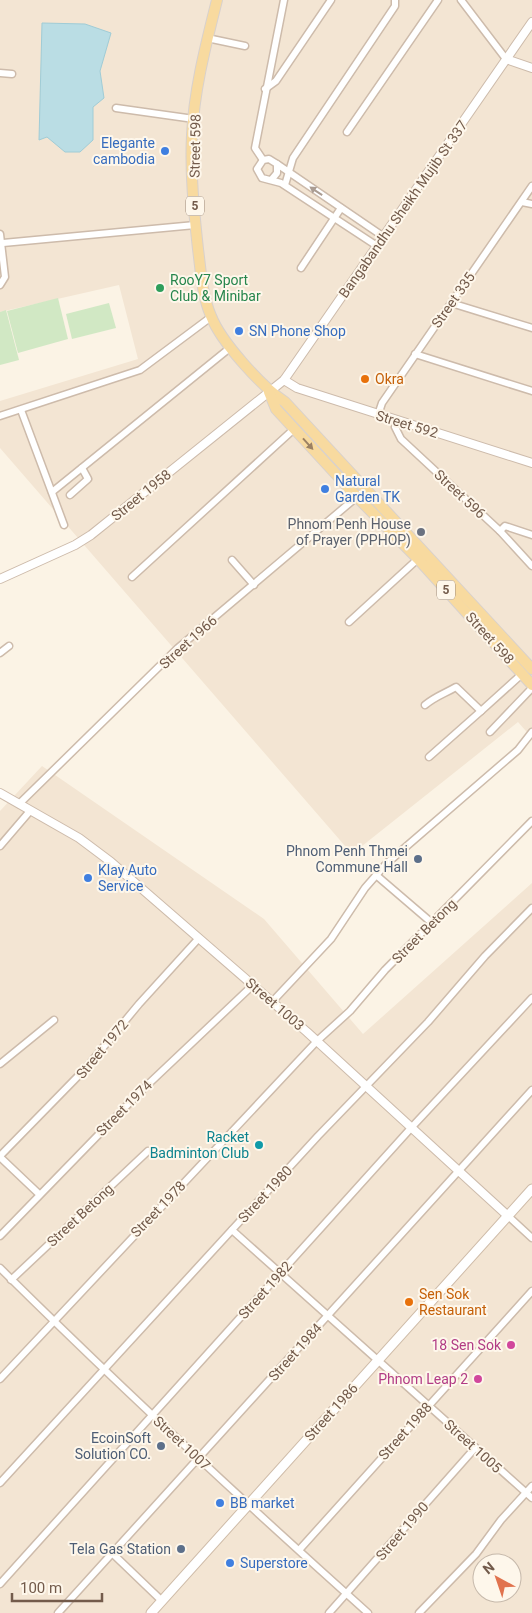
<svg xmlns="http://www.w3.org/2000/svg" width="532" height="1613" viewBox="0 0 532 1613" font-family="Roboto,sans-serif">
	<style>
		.residential { fill: #f3e5d3; fill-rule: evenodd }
		.green { fill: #d1e8c4 }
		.water { fill: #badde4; stroke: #a0ccd6 }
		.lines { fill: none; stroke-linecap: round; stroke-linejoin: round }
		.minor-casing { stroke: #cdbbab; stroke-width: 9 }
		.tertiary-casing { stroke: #cdbbab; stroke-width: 10 }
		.secondary-casing { stroke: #cfbca9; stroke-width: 11 }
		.primary-casing { stroke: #d8d1cd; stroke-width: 12 }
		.minor { stroke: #fff; stroke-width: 6 }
		.tertiary { stroke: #fff; stroke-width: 8 }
		.secondary { stroke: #fff; stroke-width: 9 }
		.primary { stroke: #f8da9f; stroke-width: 10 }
		.oneway { fill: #ab9d93 }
		.oneway2 { fill: #9b8164 }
		.shop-dot { fill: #3f7fe0; stroke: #fef7eb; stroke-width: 2 }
		.leisure-dot { fill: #2e9e5b; stroke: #fef7eb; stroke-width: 2 }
		.food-dot { fill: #e8710a; stroke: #fef7eb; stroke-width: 2 }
		.worship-dot { fill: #6b7280; stroke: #fef7eb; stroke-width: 2 }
		.service-dot { fill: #5c6f8a; stroke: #fef7eb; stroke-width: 2 }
		.culture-dot { fill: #0f9aa8; stroke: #fef7eb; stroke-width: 2 }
		.hotel-dot { fill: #d1479c; stroke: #fef7eb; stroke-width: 2 }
		.labels { text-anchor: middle; stroke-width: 4; stroke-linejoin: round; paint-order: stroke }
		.shield { fill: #fef7eb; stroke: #9d8a7b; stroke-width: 1 }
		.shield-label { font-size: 12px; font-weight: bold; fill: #735b4b }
		.shop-label { font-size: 14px; fill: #366cbe; stroke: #fef7eb; text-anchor: start }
		.street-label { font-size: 14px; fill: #735b4b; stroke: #fef7eb }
		.leisure-label { font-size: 14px; fill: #27864d; stroke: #fef7eb; text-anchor: start }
		.food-label { font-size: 14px; fill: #c56008; stroke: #fef7eb; text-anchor: start }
		.worship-label { font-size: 14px; fill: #5b616d; stroke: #fef7eb; text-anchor: end }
		.service-label { font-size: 14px; fill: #4e5e75; stroke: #fef7eb; text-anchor: end }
		.culture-label { font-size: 14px; fill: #0d838f; stroke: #fef7eb; text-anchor: end }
		.hotel-label { font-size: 14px; fill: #b23c85; stroke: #fef7eb; text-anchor: end }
	</style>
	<rect width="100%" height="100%" fill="#fbf3e5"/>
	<!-- residential -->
	<g class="residential">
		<path d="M0 0H532V738L518 722 352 854 0 448V401L138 359 119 285 0 312Z"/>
		<path d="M42 766 264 919 363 1034 532 883V1613H0V811ZM482 1563H512V1593H482Z"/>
	</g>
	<!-- green -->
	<g class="green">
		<path d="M58 298 68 339 18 353 7 311Z"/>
		<path d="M109 303 116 328 72 339 66 314Z"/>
		<path d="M6 310 19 360 0 365V312Z"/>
	</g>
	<!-- water -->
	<path class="water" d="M42 23 85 24 111 33 100 71 104 98 93 107V140L80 152H65L47 137 39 140Z"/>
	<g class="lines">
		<!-- minor casing -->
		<g class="minor-casing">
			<g id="minor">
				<path d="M461 0 506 59"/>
				<path d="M207 38 245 46"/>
				<path d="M0 73 12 74"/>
				<path d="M265 89 276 81 331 0"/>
				<path d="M116 108 194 119"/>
				<path d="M347 132 438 0"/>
				<path d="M263 160 255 148 284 0"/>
				<path d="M277 164 384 237"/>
				<path d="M272 179 277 173V164L269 159 263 160 257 169 262 178 281 183 377 246"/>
				<path d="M285 185 293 158 395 6V0"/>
				<path d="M522 202 532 204"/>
				<path d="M0 234 5 277 0 285"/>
				<path d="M3 243 195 225"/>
				<path d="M301 268 341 208"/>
				<path d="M451 303 532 328"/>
				<path d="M415 354 532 391"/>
				<path d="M21 410 64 525"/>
				<path d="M378 415 382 403 532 186"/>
				<path d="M0 416 140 370 211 317"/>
				<path d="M398 421 395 427 401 439 500 531 532 566"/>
				<path d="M52 492 231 347"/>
				<path d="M70 495 88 479 82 468"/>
				<path d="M500 531 505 526 532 535"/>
				<path d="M232 560 254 585"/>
				<path d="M132 577 294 429"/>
				<path d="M349 622 420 557"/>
				<path d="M0 653 9 646"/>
				<path d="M425 705C436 696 444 694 456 687L481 711 522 674"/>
				<path d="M490 732 532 688"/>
				<path d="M429 757 481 711"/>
				<path d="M19 804 178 648 365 490"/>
				<path d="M0 846 30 811"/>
				<path d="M376 875 432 923"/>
				<path d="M272 1002 331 939 365 888 386 864 518 750 532 732"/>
				<path d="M0 1064 54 1020"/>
				<path d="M0 1156 86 1068 139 1004 199 938"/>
				<path d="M0 1157 39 1194"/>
				<path d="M508 1216 532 1238"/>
				<path d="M232 1230 532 1498"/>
				<path d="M0 1236 140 1092 253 985"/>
				<path d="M0 1268C120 1387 243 1501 368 1613"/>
				<path d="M11 1280 148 1151"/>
				<path d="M0 1379 317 1041 350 1011 385 970 532 821"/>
				<path d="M0 1483 318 1136 428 1022 485 956 532 908"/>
				<path d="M300 1549 532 1291"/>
				<path d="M112 1553 162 1601"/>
				<path d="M0 1584 411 1128 532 998"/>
				<path d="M58 1613 532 1090"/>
				<path d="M329 1613 475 1448"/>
				<path d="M419 1613 476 1554 501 1520 532 1486"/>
			</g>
		</g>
		<!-- tertiary casing -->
		<g class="tertiary-casing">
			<g id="tertiary">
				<path d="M506 59 532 68"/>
				<path d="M284 380 297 388 532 463"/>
				<path d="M0 579 75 545 91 535 284 380 532 22"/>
				<path d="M0 793 79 838 111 862 307 1032 508 1216"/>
			</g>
		</g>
		<!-- secondary casing -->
		<g class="secondary-casing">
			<path id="secondary" d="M151 1613 532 1189"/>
		</g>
		<!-- primary casing -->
		<g class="primary-casing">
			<g id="primary">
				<path d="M217 0C206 44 194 90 192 135 190 172 194 212 198 249 201 272 202 295 211 316 221 342 262 387 285 402L532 669"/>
				<path d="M269 392 276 409 357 497 418 559 532 685"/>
			</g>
		</g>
		<!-- minor -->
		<use href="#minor" class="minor"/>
		<!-- tertiary -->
		<use href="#tertiary" class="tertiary"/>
		<!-- secondary -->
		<use href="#secondary" class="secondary"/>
		<!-- primary -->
		<use href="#primary" class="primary"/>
	</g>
	<!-- one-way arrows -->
	<defs><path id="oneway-solid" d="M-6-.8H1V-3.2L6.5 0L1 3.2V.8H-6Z" transform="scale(1.25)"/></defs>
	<use class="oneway" href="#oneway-solid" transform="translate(316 191) rotate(-146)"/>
	<use class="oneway2" href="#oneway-solid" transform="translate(308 444) rotate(48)"/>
	<!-- markers -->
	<g class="shop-dot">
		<circle cx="165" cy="151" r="5"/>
		<circle cx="239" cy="331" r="5"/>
		<circle cx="325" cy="489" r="5"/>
		<circle cx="88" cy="878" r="5"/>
		<circle cx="220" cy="1503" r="5"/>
		<circle cx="230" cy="1563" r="5"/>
	</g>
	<circle class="leisure-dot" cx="160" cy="288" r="5"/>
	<g class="food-dot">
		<circle cx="365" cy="379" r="5"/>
		<circle cx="409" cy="1302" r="5"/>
	</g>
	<circle class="worship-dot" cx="421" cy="532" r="5"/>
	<g class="service-dot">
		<circle cx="418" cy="859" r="5"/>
		<circle cx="161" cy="1446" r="5"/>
		<circle cx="181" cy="1549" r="5"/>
	</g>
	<circle class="culture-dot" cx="259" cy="1145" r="5"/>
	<g class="hotel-dot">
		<circle cx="511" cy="1345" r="5"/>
		<circle cx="478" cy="1379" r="5"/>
	</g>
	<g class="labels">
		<!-- shield labels -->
		<g class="shield">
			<rect x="186" y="196.5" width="18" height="19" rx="4"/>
			<rect x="437" y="580.5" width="18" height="19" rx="4"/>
		</g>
		<g class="shield-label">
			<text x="195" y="210">5</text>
			<text x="446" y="594">5</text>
		</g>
		<!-- shop labels -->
		<g class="shop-label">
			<text x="155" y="148" text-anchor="end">Elegante<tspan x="155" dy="16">cambodia</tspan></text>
			<text x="249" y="336">SN Phone Shop</text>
			<text x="335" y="486">Natural<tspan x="335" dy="16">Garden TK</tspan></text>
			<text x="98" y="875">Klay Auto<tspan x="98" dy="16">Service</tspan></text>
			<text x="230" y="1508">BB market</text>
			<text x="240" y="1568">Superstore</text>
		</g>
		<!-- street labels -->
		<g class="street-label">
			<text transform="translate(195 146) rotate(-89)" y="5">Street 598</text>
			<text transform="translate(403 209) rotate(-55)" y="5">Bangabandhu Sheikh Mujib St 337</text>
			<text transform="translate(453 300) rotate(-55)" y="5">Street 335</text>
			<text transform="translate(407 424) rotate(17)" y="5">Street 592</text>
			<text transform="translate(460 494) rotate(43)" y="5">Street 596</text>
			<text transform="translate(141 495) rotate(-39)" y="5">Street 1958</text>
			<text transform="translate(490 638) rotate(48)" y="5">Street 598</text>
			<text transform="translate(188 642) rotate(-42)" y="5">Street 1966</text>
			<text transform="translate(424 931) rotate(-45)" y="5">Street Betong</text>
			<text transform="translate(275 1004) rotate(41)" y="5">Street 1003</text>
			<text transform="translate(102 1049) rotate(-50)" y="5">Street 1972</text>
			<text transform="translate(124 1108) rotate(-45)" y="5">Street 1974</text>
			<text transform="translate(265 1194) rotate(-47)" y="5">Street 1980</text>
			<text transform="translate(158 1209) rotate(-46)" y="5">Street 1978</text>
			<text transform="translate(80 1215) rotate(-43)" y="5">Street Betong</text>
			<text transform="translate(265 1290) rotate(-48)" y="5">Street 1982</text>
			<text transform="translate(295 1352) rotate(-48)" y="5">Street 1984</text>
			<text transform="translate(331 1412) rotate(-48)" y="5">Street 1986</text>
			<text transform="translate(405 1431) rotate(-48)" y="5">Street 1988</text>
			<text transform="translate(182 1443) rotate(43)" y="5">Street 1007</text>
			<text transform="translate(473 1446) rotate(42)" y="5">Street 1005</text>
			<text transform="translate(402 1531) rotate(-49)" y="5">Street 1990</text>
		</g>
		<!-- leisure labels -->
		<g class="leisure-label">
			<text x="170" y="285">RooY7 Sport<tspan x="170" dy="16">Club &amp; Minibar</tspan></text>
		</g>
		<!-- food labels -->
		<g class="food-label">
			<text x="375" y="384">Okra</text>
			<text x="419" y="1299">Sen Sok<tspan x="419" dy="16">Restaurant</tspan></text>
		</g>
		<!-- worship labels -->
		<g class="worship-label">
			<text x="411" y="529">Phnom Penh House<tspan x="411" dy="16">of Prayer (PPHOP)</tspan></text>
		</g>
		<!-- service labels -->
		<g class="service-label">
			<text x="408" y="856">Phnom Penh Thmei<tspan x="408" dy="16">Commune Hall</tspan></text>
			<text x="151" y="1443">EcoinSoft<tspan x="151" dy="16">Solution CO.</tspan></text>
			<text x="171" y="1554">Tela Gas Station</text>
		</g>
		<!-- culture labels -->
		<g class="culture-label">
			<text x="249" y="1142">Racket<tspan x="249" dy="16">Badminton Club</tspan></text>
		</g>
		<!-- hotel labels -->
		<g class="hotel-label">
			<text x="501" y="1350">18 Sen Sok</text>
			<text x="468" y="1384">Phnom Leap 2</text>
		</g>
	</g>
	<!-- north arrow -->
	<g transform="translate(497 1578) rotate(320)"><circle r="24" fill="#fef7eb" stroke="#c6b9ab"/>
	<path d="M0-4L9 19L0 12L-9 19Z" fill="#e1734e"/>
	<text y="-8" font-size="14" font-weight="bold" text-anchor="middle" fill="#735b4b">N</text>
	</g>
	<!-- scale -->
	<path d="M12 1593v8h90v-8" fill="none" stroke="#735b4b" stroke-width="2.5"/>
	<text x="20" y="1593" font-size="15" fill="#735b4b" stroke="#fef7eb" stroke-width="4" paint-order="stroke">100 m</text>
</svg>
